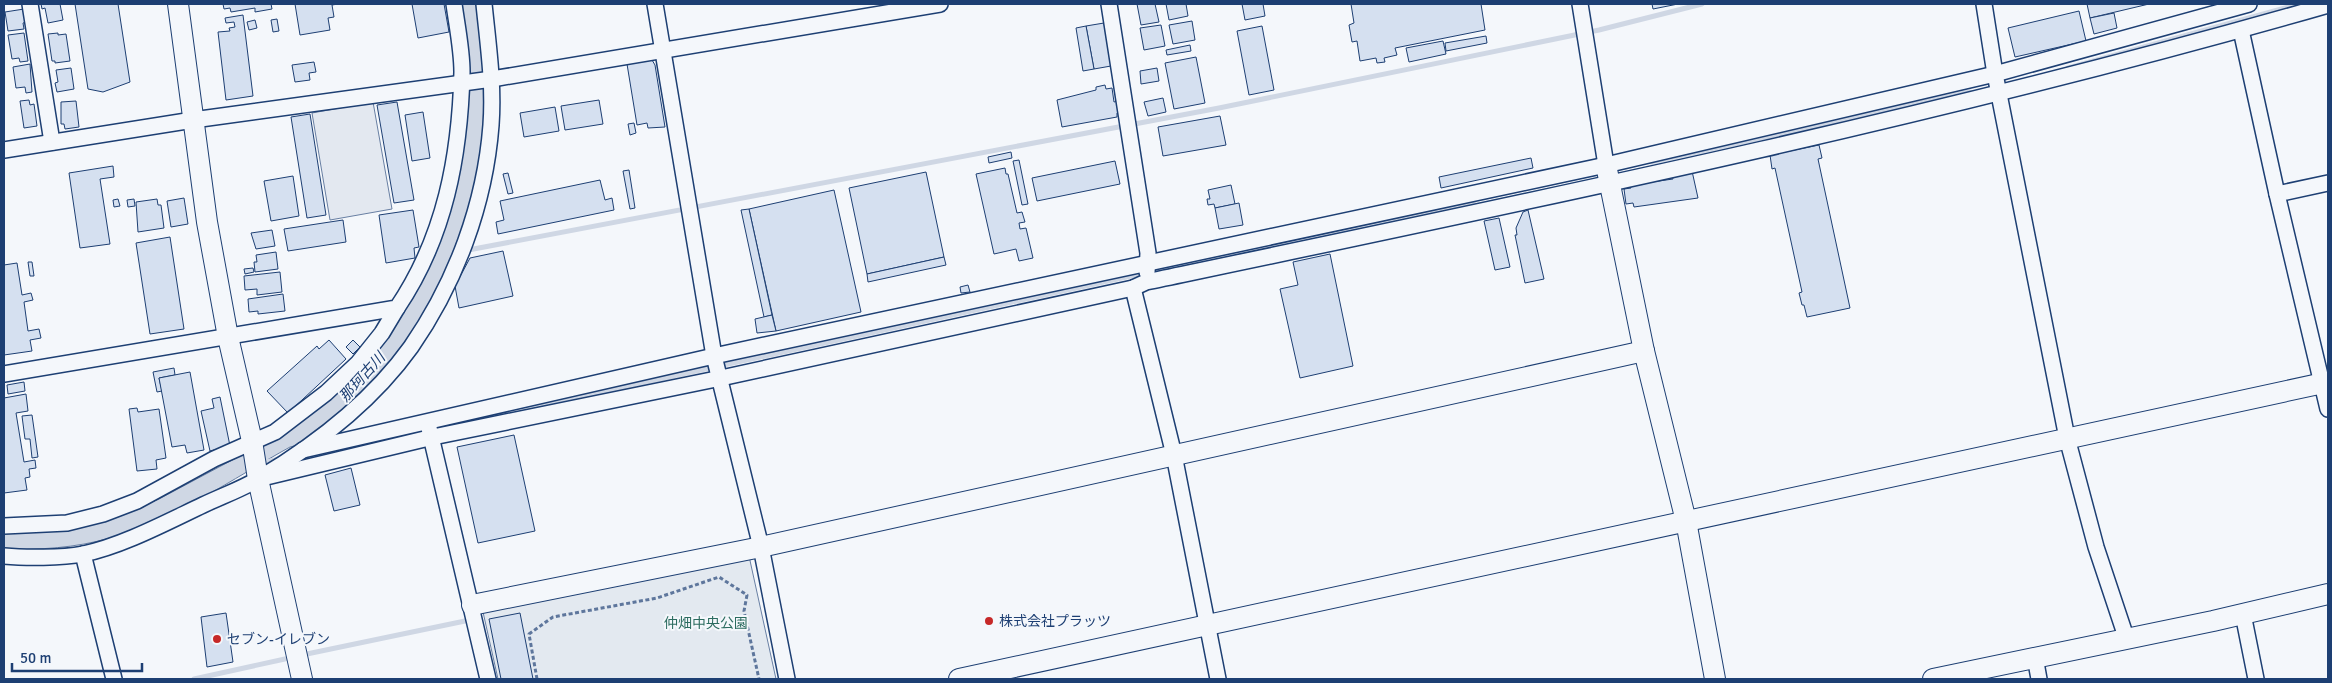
<svg xmlns="http://www.w3.org/2000/svg" width="2332" height="683" viewBox="0 0 2332 683" font-family="Signika,'Noto Sans JP',sans-serif">
	<style>
		.green { fill: #e3e9f0; stroke: #687fa3 }
		.parking { fill: #e3e8f0; stroke: #687fa3 }
		.water { fill: #cfd7e4; stroke: #687fa3 }
		.lines { fill: none; stroke-linecap: round; stroke-linejoin: round }
		.stream { stroke: #cfd7e4; stroke-width: 5 }
		.building { fill: #d5e0f0; stroke: #1d3f73 }
		.minor-casing { stroke: #1d3f73; stroke-width: 18 }
		.tertiary-casing { stroke: #1d3f73; stroke-width: 22 }
		.path { stroke: #5e769c; stroke-width: 3; stroke-dasharray: 4 2.5; stroke-linecap: butt }
		.minor { stroke: #f4f7fb; stroke-width: 15 }
		.tertiary { stroke: #f4f7fb; stroke-width: 20 }
		.poi-dot { fill: #c62828; stroke: #f4f7fb; stroke-width: 2 }
		.labels { text-anchor: middle; stroke-width: 4; stroke-linejoin: round; paint-order: stroke }
		.poi-label { font-size: 14px; fill: #1d3f73; stroke: #f4f7fb; text-anchor: start }
		.park-label { font-size: 14px; fill: #2c6c60; stroke: #f4f7fb }
		.water-label { font-size: 15px; font-style: italic; fill: #1d3f73; stroke: #f4f7fb }
	</style>
	<rect width="100%" height="100%" fill="#f4f7fb"/>
	<!-- green -->
	<path class="green" d="M749 556 776 679H498L483 612Z"/>
	<!-- parking -->
	<path class="parking" d="M373 102 392 209 330 220 312 113Z"/>
	<!-- water -->
	<path class="water" d="M459 4H479L486 66V144L463 233 440 287 406 344 378 381 344 412 298 445 290 447C232 479 174 520 110 538 75 548 40 550 4 549V530L39 532 75 527 135 509 159 499 281 434 361 366 453 194Z"/>
	<g class="lines">
		<!-- stream -->
		<g class="stream">
			<path d="M2068 68 2299 4"/>
			<path d="M1651 162 1970 92"/>
			<path d="M463 251 1219 108 1599 30 1702 4"/>
			<path d="M381 440 1474 201"/>
			<path d="M261 463 280 459"/>
			<path d="M302 655 465 621"/>
			<path d="M194 679 294 657"/>
		</g>
	</g>
	<!-- building -->
	<g class="building">
		<path d="M41 4H60L63 20 48 23 45 8 42 9Z"/>
		<path d="M75 4H118L130 82 103 92 88 89Z"/>
		<path d="M223 4H271L272 9 255 12V8L231 12 230 8 224 9Z"/>
		<path d="M295 4H338L332 5 334 17 328 18 330 30 300 35Z"/>
		<path d="M412 4H444L449 32 418 38Z"/>
		<path d="M1137 4H1155L1159 22 1141 25Z"/>
		<path d="M1166 4H1186L1188 16 1169 20Z"/>
		<path d="M1242 4H1263L1265 16 1245 20Z"/>
		<path d="M1351 4H1481L1485 30 1395 48 1397 55 1384 58 1385 62 1377 63 1376 58 1360 61 1357 41 1352 42 1349 25 1354 23Z"/>
		<path d="M1652 4H1678L1653 9Z"/>
		<path d="M2087 4H2149L2090 18Z"/>
		<path d="M24 9 26 22 23 23 24 29 8 31 5 12Z"/>
		<path d="M2079 11 2086 41 2015 57 2008 28Z"/>
		<path d="M2114 13 2117 28 2094 34 2090 18Z"/>
		<path d="M243 15 253 96 226 100 218 32 230 31 229 28 235 27 234 22 226 23 225 18Z"/>
		<path d="M277 19 279 31 273 32 271 20Z"/>
		<path d="M255 20 257 28 249 30 247 22Z"/>
		<path d="M1192 21 1195 40 1173 44 1169 25Z"/>
		<path d="M1104 23 1111 66 1094 69 1086 26Z"/>
		<path d="M1161 25 1165 46 1144 50 1140 28Z"/>
		<path d="M1086 26 1094 69 1083 71 1076 28Z"/>
		<path d="M1262 26 1274 90 1249 95 1237 31Z"/>
		<path d="M24 33 28 61 20 62 19 58 12 59 8 35Z"/>
		<path d="M58 33V35L66 34 70 61 55 63V61H52L48 34Z"/>
		<path d="M1486 36 1487 43 1446 51 1445 43Z"/>
		<path d="M1443 41 1446 54 1409 62 1406 48Z"/>
		<path d="M1190 45 1191 51 1167 55 1166 50Z"/>
		<path d="M1196 57 1205 103 1174 109 1165 63Z"/>
		<path d="M652 60 655 65 665 127 648 128 647 123 637 125 627 64Z"/>
		<path d="M314 62 316 72 309 73 310 80 295 82 292 65Z"/>
		<path d="M30 64 32 92 26 93 25 87 16 88 13 67Z"/>
		<path d="M71 68 74 89 57 92 55 83 58 82 56 70Z"/>
		<path d="M1157 68 1159 81 1141 84 1140 71Z"/>
		<path d="M1105 85 1106 89 1112 88 1114 102 1118 101 1120 112 1117 113V117L1062 127 1057 100 1096 90V87Z"/>
		<path d="M1163 98 1166 112 1148 116 1144 102Z"/>
		<path d="M29 100 30 105 34 104 37 126 24 128 20 101Z"/>
		<path d="M599 100 603 124 565 130 561 106Z"/>
		<path d="M76 101 79 127 65 129 64 124H61V102Z"/>
		<path d="M397 102 414 200 394 203 377 105Z"/>
		<path d="M555 107 559 131 524 137 520 113Z"/>
		<path d="M423 112 430 158 412 161 405 115Z"/>
		<path d="M310 114 326 215 307 218 291 117Z"/>
		<path d="M1220 116 1226 145 1163 156 1158 127Z"/>
		<path d="M634 123 636 133 630 135 628 124Z"/>
		<path d="M1819 145 1822 158 1818 159 1850 308 1807 317 1804 305H1802L1799 293 1802 292 1775 168 1772 169 1770 155Z"/>
		<path d="M1011 152 1012 158 989 163 988 157Z"/>
		<path d="M1531 158 1533 168 1441 188 1439 177Z"/>
		<path d="M1019 160 1028 204 1022 205 1013 161Z"/>
		<path d="M1115 161 1120 184 1037 201 1032 178Z"/>
		<path d="M113 166 114 177 100 179 110 244 80 248 69 173Z"/>
		<path d="M1005 168 1006 174H1008L1017 213 1022 212 1025 222 1019 223 1020 229 1026 228 1033 258 1019 261 1016 249 994 254 976 174Z"/>
		<path d="M629 170 635 208 630 209 623 171Z"/>
		<path d="M1692 171 1698 198 1634 207 1633 203 1626 204 1624 189 1631 188 1630 185 1673 179 1672 175Z"/>
		<path d="M926 172 944 257 867 274 849 188Z"/>
		<path d="M508 173 513 193 508 194 503 174Z"/>
		<path d="M293 176 299 216 271 221 264 181Z"/>
		<path d="M600 180 605 200 612 198 614 210 498 234 496 222 504 220 500 201Z"/>
		<path d="M1231 185 1235 204 1215 208 1214 204 1208 205 1207 199H1210L1208 190Z"/>
		<path d="M834 190 861 312 776 331 749 209Z"/>
		<path d="M184 198 188 224 171 227 167 201Z"/>
		<path d="M118 199 120 206 114 207 113 200Z"/>
		<path d="M134 199 135 206 128 207 127 200Z"/>
		<path d="M157 199 158 205H161L164 228 138 232 136 202Z"/>
		<path d="M1239 203 1243 225 1219 229 1215 208Z"/>
		<path d="M749 209 772 315 764 317 741 210Z"/>
		<path d="M413 210 419 247 414 248 415 258 386 263 379 215Z"/>
		<path d="M1528 210 1544 279 1525 283 1515 235H1517L1516 228 1523 212Z"/>
		<path d="M1499 218 1510 267 1495 270 1484 221Z"/>
		<path d="M343 220 346 242 288 251 284 229Z"/>
		<path d="M272 230 275 246 256 249 251 233Z"/>
		<path d="M170 237 184 329 150 334 136 243Z"/>
		<path d="M503 251 513 296 459 308 455 286 470 258Z"/>
		<path d="M276 252 278 269 255 272 254 262H257L256 255Z"/>
		<path d="M1330 254 1353 366 1300 378 1280 289 1298 285 1293 262Z"/>
		<path d="M944 257 946 265 868 282 867 274Z"/>
		<path d="M28 262H32L34 276H30Z"/>
		<path d="M17 263 22 295 31 293 33 300 24 302 28 331 39 329 41 338 30 340 32 351 4 355V265Z"/>
		<path d="M253 268 254 272 245 274 244 269Z"/>
		<path d="M280 272 282 292 257 295V289L245 290 244 276Z"/>
		<path d="M968 285 970 292 961 293 960 287Z"/>
		<path d="M283 294 285 311 258 314V311L249 312 248 299Z"/>
		<path d="M772 315 776 331 757 333 755 319Z"/>
		<path d="M329 340 346 359 288 413 267 391 317 346 319 349Z"/>
		<path d="M353 340 360 347 353 354 346 347Z"/>
		<path d="M174 368 175 375 159 378 162 391 157 392 153 372Z"/>
		<path d="M190 372 204 450 187 453 185 445 172 447 159 378Z"/>
		<path d="M24 382 25 391 8 394 7 385Z"/>
		<path d="M26 394 28 411 16 413 24 462 35 460 36 468 29 469 30 477 25 478 27 490 4 493V398Z"/>
		<path d="M220 397 230 446 210 451 201 411 214 408 212 399Z"/>
		<path d="M137 408 138 412 159 409 166 458 156 460 157 469 137 471 129 409Z"/>
		<path d="M32 415 38 457 32 458 30 439H25L22 416Z"/>
		<path d="M514 435 535 531 478 543 457 447Z"/>
		<path d="M351 468 360 505 334 511 325 475Z"/>
		<path d="M226 613 233 662 207 667 201 617Z"/>
		<path d="M520 613 533 679H501L489 619Z"/>
	</g>
	<g class="lines">
		<!-- minor casing -->
		<g class="minor-casing">
			<g id="minor">
				<path d="M30 4 52 142"/>
				<path d="M655 4 714 356 761 547 787 679"/>
				<path d="M1109 4 1148 253 1147 272"/>
				<path d="M1580 4 1606 165"/>
				<path d="M1984 4 1995 74 2067 438 2096 547 2126 637"/>
				<path d="M2241 30 2277 194 2328 409"/>
				<path d="M4 150 193 120 492 79 940 4"/>
				<path d="M2277 194 2328 183"/>
				<path d="M1133 288 1174 455 1218 679"/>
				<path d="M4 374 397 308C445 237 460 156 462 72 462 50 457 26 454 4"/>
				<path d="M429 428 488 679"/>
				<path d="M303 450 714 356 1606 165 1995 74 2249 4"/>
				<path d="M258 479 433 437 721 378 1133 288 1146 282C1542 199 1939 117 2328 5"/>
				<path d="M4 526 67 523 103 514 137 501 214 459 275 432 326 393 358 363 382 333 397 308"/>
				<path d="M83 554 114 679"/>
				<path d="M4 556C25 558 62 558 83 554 122 546 167 522 203 505 222 496 242 489 260 478 315 445 373 400 411 347 456 282 485 204 491 125 494 84 488 44 484 4"/>
				<path d="M2243 614 2256 679"/>
				<path d="M2035 657 2039 679"/>
			</g>
		</g>
		<!-- tertiary casing -->
		<g class="tertiary-casing">
			<g id="tertiary">
				<path d="M178 4 207 222 228 337 252 441 258 479 302 679"/>
				<path d="M1606 165 1644 351 1686 521 1715 679"/>
				<path d="M472 605 761 547 1644 351"/>
				<path d="M959 679 2328 382"/>
				<path d="M1933 679 2213 621 2328 594"/>
			</g>
		</g>
		<!-- path -->
		<path class="path" d="M537 679 529 634 553 617 657 598 719 577 747 595 744 611 759 679"/>
		<!-- minor -->
		<use href="#minor" class="minor"/>
		<!-- tertiary -->
		<use href="#tertiary" class="tertiary"/>
	</g>
	<!-- markers -->
	<g class="poi-dot">
		<circle cx="989" cy="621" r="5"/>
		<circle cx="217" cy="639" r="5"/>
	</g>
	<g class="labels">
		<!-- poi labels -->
		<g class="poi-label">
			<text x="999" y="626">株式会社プラッツ</text>
			<text x="227" y="644">セブン-イレブン</text>
		</g>
		<!-- park labels -->
		<g class="park-label">
			<text x="706" y="628">仲畑中央公園</text>
		</g>
		<!-- water labels -->
		<g class="water-label">
			<text transform="translate(362 377) rotate(-48)" y="5">那珂古川</text>
		</g>
	</g>
	<!-- border -->
	<rect width="2332" height="683" fill="none" stroke="#1d3f73" stroke-width="10"/>
	<!-- scale -->
	<path d="M12 663v8h130v-8" fill="none" stroke="#1d3f73" stroke-width="2.5"/>
	<text x="20" y="663" font-size="15" fill="#1d3f73" stroke="#f4f7fb" stroke-width="4" paint-order="stroke">50 m</text>
</svg>
